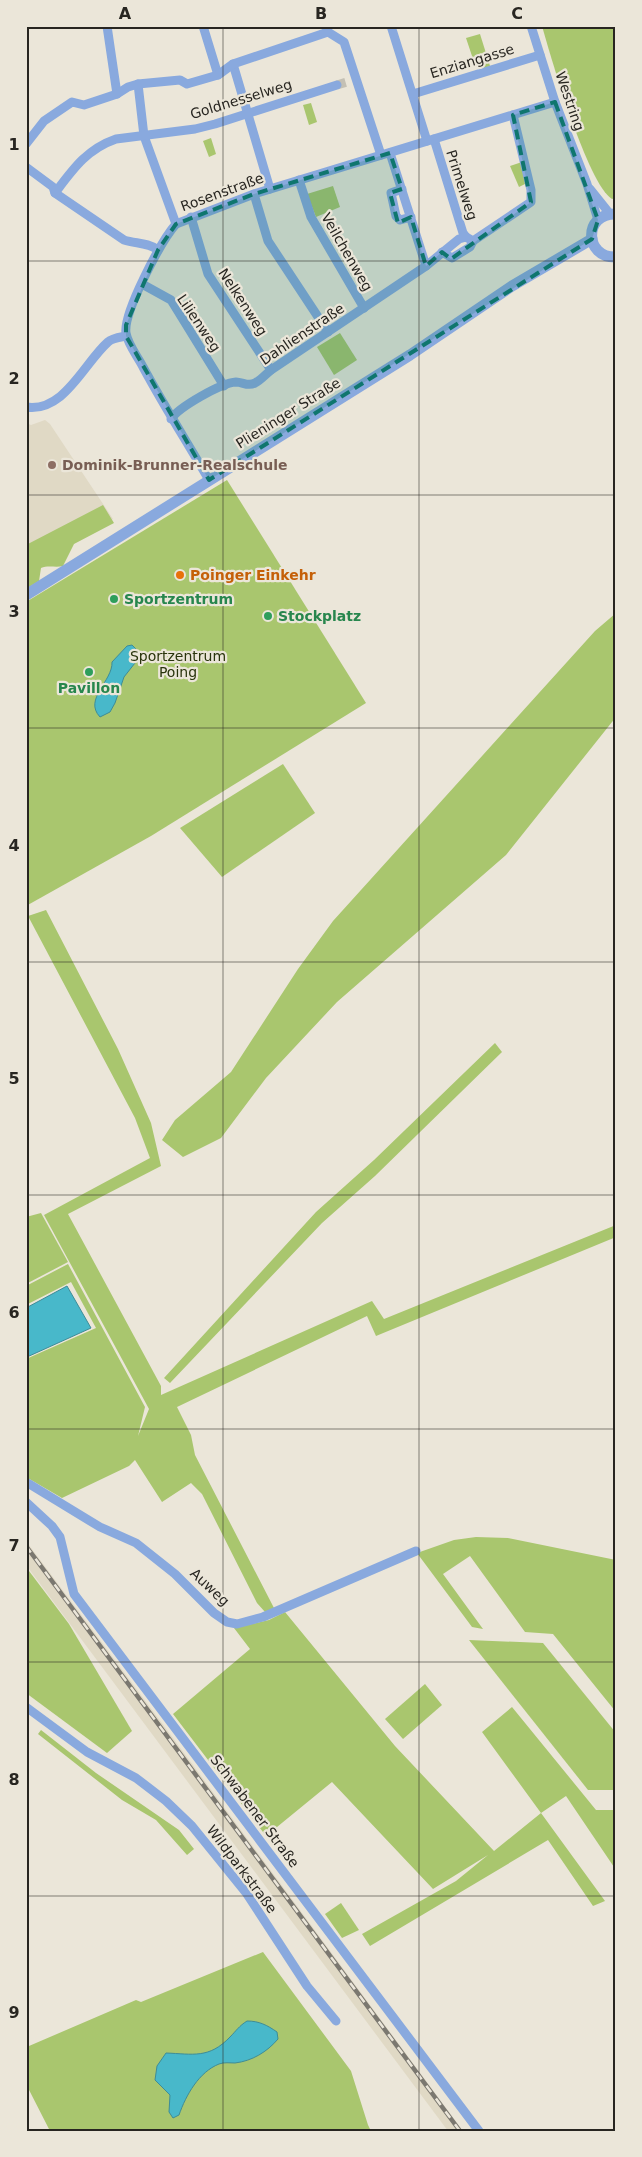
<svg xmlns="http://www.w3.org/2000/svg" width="642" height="2157" viewBox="0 0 642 2157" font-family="'DejaVu Sans',sans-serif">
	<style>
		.built { fill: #e0d9c5 }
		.green { fill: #a9c66e }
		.water { fill: #48b8ca; stroke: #3e8c97 }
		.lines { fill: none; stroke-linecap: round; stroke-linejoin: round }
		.minor-tunnel { stroke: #c4c0b4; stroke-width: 9; stroke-dasharray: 9 4.5; stroke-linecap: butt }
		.minor { stroke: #89a9de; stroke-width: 9 }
		.tertiary { stroke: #89a9de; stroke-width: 11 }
		.rail-casing { stroke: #7b7870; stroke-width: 4.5 }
		.rail { stroke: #ebe6d9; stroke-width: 2.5; stroke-dasharray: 8; stroke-linecap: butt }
		.marked { fill: #0f766e; fill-opacity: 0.2; stroke: #0f766e; stroke-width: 4; stroke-dasharray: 10 6; stroke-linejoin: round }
		.grid { fill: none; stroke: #282621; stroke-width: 1; stroke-opacity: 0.55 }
		.education-dot { fill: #8d6e63; stroke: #ebe6d9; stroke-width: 2 }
		.food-dot { fill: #e8710a; stroke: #ebe6d9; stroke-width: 2 }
		.leisure-dot { fill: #2e9e5b; stroke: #ebe6d9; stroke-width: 2 }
		.labels { text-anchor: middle; stroke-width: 4.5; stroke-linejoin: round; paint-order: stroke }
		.street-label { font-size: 14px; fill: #282621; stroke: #ebe6d9 }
		.education-label { font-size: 14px; font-weight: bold; fill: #785e54; stroke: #ebe6d9; text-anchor: start }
		.food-label { font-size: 14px; font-weight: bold; fill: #c56008; stroke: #ebe6d9; text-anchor: start }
		.leisure-label { font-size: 14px; font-weight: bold; fill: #27864d; stroke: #ebe6d9; text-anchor: start }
		.park-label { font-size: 14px; fill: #29340c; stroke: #ebe6d9 }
		.neatline { fill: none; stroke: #282621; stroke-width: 2 }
		.grid-label { font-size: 16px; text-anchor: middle; font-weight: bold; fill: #282621 }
	</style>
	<rect width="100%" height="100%" fill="#ebe6d9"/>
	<!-- built -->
	<g class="built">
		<path d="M45 420 50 424 113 519 79 537 26 552V423L31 425Z"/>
		<path d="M26 1541 173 1738 463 2131H448L26 1565Z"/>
	</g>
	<!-- green -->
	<g class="green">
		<path d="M542 26H616V198L612 199C588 185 551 58 542 26Z"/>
		<path d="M480 34 490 66 482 69 474 62 466 38Z"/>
		<path d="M311 103 317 122 309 125 303 105Z"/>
		<path d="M211 138 216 154 209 157 203 141Z"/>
		<path d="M522 162 527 183 519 187 510 166Z"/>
		<path d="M333 186 340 207 316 217 307 194Z"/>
		<path d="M340 333 357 360 334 375 317 347Z"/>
		<path d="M227 480 366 703 151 836 26 906V602Z"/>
		<path d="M103 505 114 523 74 544 63 566C56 568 48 565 41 568L39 581 26 589V545Z"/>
		<path d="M616 613V717L506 855 337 1002 266 1078 221 1138 183 1157 162 1140 175 1120 231 1072 298 969 333 921 595 631Z"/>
		<path d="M283 764 315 813 222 877 180 828Z"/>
		<path d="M46 910 118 1049 151 1123 161 1166 68 1214 161 1386V1395L372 1301 384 1319 616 1225V1237L376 1336 367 1316 177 1407 191 1435 195 1455 274 1608 265 1612 257 1603 202 1494 191 1483 162 1502 135 1460 129 1466 62 1498 26 1477V1359L96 1328 71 1282 26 1305V1286L68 1264 145 1407 138 1436 149 1409 44 1215 150 1158 135 1118 28 916Z"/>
		<path d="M495 1043 502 1052 375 1176 322 1223 170 1383 164 1378 316 1212 374 1160Z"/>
		<path d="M41 1213 68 1262 26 1284V1217Z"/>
		<path d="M476 1537 508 1538 616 1560V1712L553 1634 525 1632 470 1556 443 1574 483 1629 472 1627 417 1553 454 1540Z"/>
		<path d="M26 1567 69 1624 132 1731 107 1753 26 1693Z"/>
		<path d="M285 1612 395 1746 494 1851 541 1813 482 1732 512 1707 596 1810H616V1870L566 1796 541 1813 605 1901 593 1906 548 1840 370 1946 362 1934 456 1881 488 1855 433 1889 332 1782 266 1836 173 1714 250 1649 234 1628 269 1620Z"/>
		<path d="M469 1640 543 1643 616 1733V1790H588Z"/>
		<path d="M425 1684 442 1705 403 1739 385 1719Z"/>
		<path d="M41 1730 96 1773 179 1830 194 1849 187 1855 156 1820 122 1800 38 1734Z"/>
		<path d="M341 1903 359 1930 342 1938 325 1914Z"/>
		<path d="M263 1952 351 2071 368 2125 371 2131H50L26 2084V2042L29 2046 136 2000 141 2002Z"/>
	</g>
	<!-- water -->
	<g class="water">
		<path d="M132 645 138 651 135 663 124 677 115 703 110 712 100 717C83 699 113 681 112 662L127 646Z"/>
		<path d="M67 1286 91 1328 27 1357 26 1308Z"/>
		<path d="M247 2021C259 2021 267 2025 277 2032L278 2039C267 2052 252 2061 235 2063 230 2063 224 2062 219 2064 199 2072 186 2095 179 2115L173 2118 169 2112 170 2095 155 2080 157 2066 166 2053C193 2054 209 2059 230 2037 236 2031 239 2026 247 2021Z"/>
	</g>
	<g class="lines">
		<!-- minor-tunnel -->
		<path class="minor-tunnel" d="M337 85 347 82"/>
		<!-- minor -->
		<g class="minor">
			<path d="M107 26 117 94"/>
			<path d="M203 26 218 75"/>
			<path d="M326 26 328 32 344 42 381 155"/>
			<path d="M391 26 427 141"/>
			<path d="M531 26 555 102 587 184 598 220"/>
			<path d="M233 64 270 189"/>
			<path d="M138 84 144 136 176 224"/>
			<path d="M413 94 540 55"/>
			<path d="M434 139 463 233 466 237"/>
			<path d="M26 144 44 121 72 102 84 105 117 94 128 87 138 84 180 80 187 84 218 75 233 64 328 32"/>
			<path d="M390 153 426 266"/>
			<path d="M26 167 53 187 55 193 124 240C136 244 147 242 158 250"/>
			<path d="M299 180 311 217 364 308"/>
			<path d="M402 189 391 193 396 216 400 220 411 217"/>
			<path d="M590 189 610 214"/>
			<path d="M55 193C73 169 87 149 116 139L195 129 215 124 337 85"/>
			<path d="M254 194 268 241 328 332"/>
			<path d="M191 217 208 274 271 370"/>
			<path d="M442 252 452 258 470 247 473 241"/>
			<path d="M142 284 171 300 224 386"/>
			<path d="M26 407C64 413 84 363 108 342 112 338 121 337 126 336"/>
			<path d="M171 419C179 407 221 383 236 382 243 382 248 387 255 383 261 380 266 374 271 370L426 266 459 239 466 237 473 241 531 202V190L513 115"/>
			<path d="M209 480C187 442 164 406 143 367 138 357 128 345 126 333 123 313 161 241 176 224L254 194 555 102"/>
			<path d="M26 1482 100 1527 136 1543 175 1574 214 1613 227 1622 237 1624 263 1617 416 1551"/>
			<path d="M26 1502 52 1526 60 1537 74 1594 479 2131"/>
			<path d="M26 1707 87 1752 136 1778 166 1801 192 1826 247 1894 307 1986 336 2021"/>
		</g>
		<!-- tertiary -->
		<g class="tertiary">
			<path d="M616 214C583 213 584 258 616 257"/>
			<path d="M26 595 410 355 512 286 592 239"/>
		</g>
		<!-- rail casing -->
		<g class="rail-casing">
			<path id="rail" d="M26 1546 460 2131"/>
		</g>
		<!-- rail -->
		<use href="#rail" class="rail"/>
	</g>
	<!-- marked area -->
	<path class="marked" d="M555 102 598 220 592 239 209 480 126 336V325L158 250 176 224 254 194 390 153 402 189 390 193 398 223 411 217 426 266 442 252 451 259 531 202 513 115Z"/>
	<!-- grid -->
	<path class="grid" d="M223 26V2131M419 26V2131M26 261H616M26 495H616M26 728H616M26 962H616M26 1195H616M26 1429H616M26 1662H616M26 1896H616"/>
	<!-- markers -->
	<circle class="education-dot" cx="52" cy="465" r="5"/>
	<circle class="food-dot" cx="180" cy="575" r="5"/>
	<g class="leisure-dot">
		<circle cx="114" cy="599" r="5"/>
		<circle cx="268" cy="616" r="5"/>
		<circle cx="89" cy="672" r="5"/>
	</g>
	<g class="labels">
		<!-- street labels -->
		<g class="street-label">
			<text transform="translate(472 61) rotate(-17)" y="5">Enziangasse</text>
			<text transform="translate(241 99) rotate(-17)" y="5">Goldnesselweg</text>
			<text transform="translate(570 101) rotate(71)" y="5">Westring</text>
			<text transform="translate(462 185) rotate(72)" y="5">Primelweg</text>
			<text transform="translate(222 192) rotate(-20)" y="5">Rosenstraße</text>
			<text transform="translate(347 252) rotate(60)" y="5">Veilchenweg</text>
			<text transform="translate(243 302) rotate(57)" y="5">Nelkenweg</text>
			<text transform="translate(199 323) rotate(56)" y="5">Lilienweg</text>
			<text transform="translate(302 334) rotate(-34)" y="5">Dahlienstraße</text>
			<text transform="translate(288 413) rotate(-32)" y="5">Plieninger Straße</text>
			<text transform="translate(210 1587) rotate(43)" y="5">Auweg</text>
			<text transform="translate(255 1811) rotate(53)" y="5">Schwabener Straße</text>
			<text transform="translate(242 1869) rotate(53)" y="5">Wildparkstraße</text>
		</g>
		<!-- education labels -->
		<g class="education-label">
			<text x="62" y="470">Dominik-Brunner-Realschule</text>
		</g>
		<!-- food labels -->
		<g class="food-label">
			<text x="190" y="580">Poinger Einkehr</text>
		</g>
		<!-- leisure labels -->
		<g class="leisure-label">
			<text x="124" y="604">Sportzentrum</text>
			<text x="278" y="621">Stockplatz</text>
			<text x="89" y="693" text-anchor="middle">Pavillon</text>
		</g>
		<!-- park labels -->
		<g class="park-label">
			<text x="178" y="661">Sportzentrum<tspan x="178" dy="16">Poing</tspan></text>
		</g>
	</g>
	<!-- border -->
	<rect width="642" height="2157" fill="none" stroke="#ebe6d9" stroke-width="55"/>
	<rect x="28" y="28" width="586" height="2102" class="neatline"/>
	<g class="grid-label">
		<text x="125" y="19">A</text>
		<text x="321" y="19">B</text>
		<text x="517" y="19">C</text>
		<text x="14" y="150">1</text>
		<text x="14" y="384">2</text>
		<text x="14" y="617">3</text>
		<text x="14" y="851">4</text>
		<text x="14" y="1084">5</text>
		<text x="14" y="1318">6</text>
		<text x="14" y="1551">7</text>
		<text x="14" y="1785">8</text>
		<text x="14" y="2018">9</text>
	</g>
</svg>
